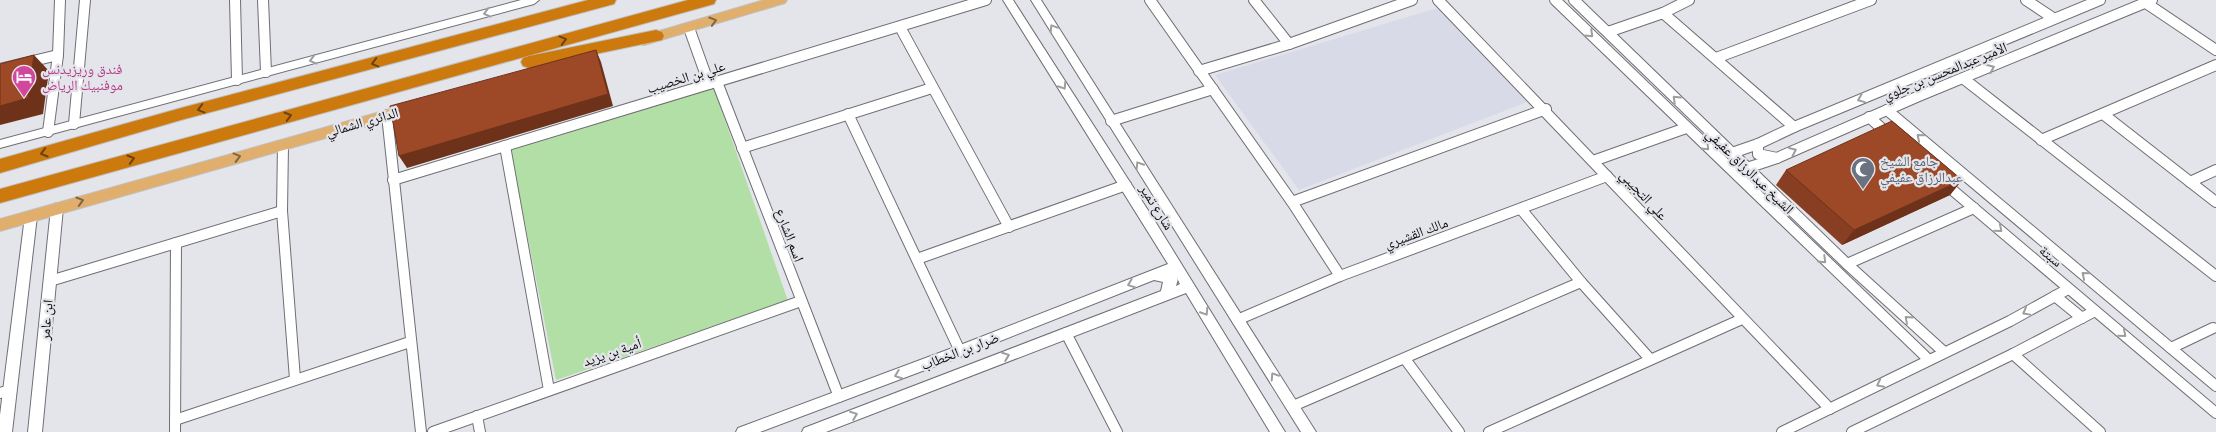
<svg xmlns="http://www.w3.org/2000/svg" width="2216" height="432" viewBox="0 0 2216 432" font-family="Barlow,'Noto Naskh Arabic',sans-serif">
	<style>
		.built { fill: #d9dae8 }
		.green { fill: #b2dfa5 }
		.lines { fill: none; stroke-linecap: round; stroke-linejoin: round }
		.minor-casing { stroke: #6e6e74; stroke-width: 12 }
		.tertiary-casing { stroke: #6e6e74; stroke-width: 2 }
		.primary-casing { stroke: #c0c0c0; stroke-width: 2 }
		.motorway-casing { stroke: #c0c0c0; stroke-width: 2 }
		.minor { stroke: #fff; stroke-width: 10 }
		.tertiary { fill: #fff; fill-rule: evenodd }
		.primary { fill: #e0af6e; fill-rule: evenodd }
		.motorway { fill: #cc790e; fill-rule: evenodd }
		.wall { fill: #873e22 }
		.shaded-wall { fill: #6e321b }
		.building { fill: #9d4827; stroke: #6e321b }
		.oneway { stroke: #9e9e9f }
		.oneway2 { stroke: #816643 }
		.oneway3 { stroke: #6c420e }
		.labels { text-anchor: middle; stroke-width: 4.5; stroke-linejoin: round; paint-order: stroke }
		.hotel-label { font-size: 14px; fill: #b23c85; stroke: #e4e5eb; text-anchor: start }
		.street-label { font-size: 14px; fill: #0c0c0e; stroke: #e4e5eb }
		.worship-label { font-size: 14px; fill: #5b616d; stroke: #e4e5eb; text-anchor: start }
	</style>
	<rect width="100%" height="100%" fill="#e4e5eb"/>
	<!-- built -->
	<path class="built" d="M1437 8 1527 102 1299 190 1215 75Z"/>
	<!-- green -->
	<path class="green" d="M714 88 788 301 556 380 510 147Z"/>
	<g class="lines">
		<!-- minor casing -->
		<g class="minor-casing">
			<g id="minor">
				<path d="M235 0 237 80"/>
				<path d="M263 0 266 72"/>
				<path d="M1150 0 1292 202 1340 276"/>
				<path d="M1254 0 1289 44"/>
				<path d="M1438 0 1830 409"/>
				<path d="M1555 0 1928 359"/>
				<path d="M1574 0 1847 264 1944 352"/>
				<path d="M2026 0 2053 18"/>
				<path d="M2146 3 2216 50"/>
				<path d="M1663 13 1794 127"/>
				<path d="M900 27 1009 227"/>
				<path d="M689 28 709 84"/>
				<path d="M1608 32 1663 13 1689 0"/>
				<path d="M1716 58 1871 0"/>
				<path d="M0 69 58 55"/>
				<path d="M1199 71 1289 44 1412 0"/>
				<path d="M1964 79 2216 276"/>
				<path d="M717 82 839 397"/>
				<path d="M1887 110 2216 386"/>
				<path d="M848 114 960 351"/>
				<path d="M2103 114 2216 202"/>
				<path d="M387 115 421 432"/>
				<path d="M1869 117 1889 135"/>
				<path d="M1111 121 1213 89"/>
				<path d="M74 124 85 0"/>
				<path d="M48 132 58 55 60 0"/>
				<path d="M2041 140 2216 65"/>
				<path d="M1758 144V154L1777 158"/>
				<path d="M283 145 282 211 295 379"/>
				<path d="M505 146 549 390"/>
				<path d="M742 148 932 88"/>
				<path d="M1732 153 1758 144 1794 127 2100 0"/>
				<path d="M1593 161 1686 128"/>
				<path d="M1747 168 1777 158 1919 96 2152 0"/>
				<path d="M393 180 986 0"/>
				<path d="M1943 182 2216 413"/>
				<path d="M2190 182 2216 170"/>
				<path d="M1292 202 1546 109"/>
				<path d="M1521 209 1581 282 1650 359"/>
				<path d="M917 259 1126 185"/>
				<path d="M1847 264 1974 208"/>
				<path d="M50 281 282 211"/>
				<path d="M2055 296 2082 318"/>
				<path d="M1237 320 1340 276 1607 176"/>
				<path d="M1066 333 1117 432"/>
				<path d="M2171 348 2213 328"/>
				<path d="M2013 354 2100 432"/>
				<path d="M1405 359 1459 432"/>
				<path d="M0 393 10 390"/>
				<path d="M1293 406 1581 282"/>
				<path d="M477 416 480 432"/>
				<path d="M175 420 410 342"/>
				<path d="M175 432 176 243"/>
				<path d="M433 432 801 301"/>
				<path d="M1489 432 1742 319"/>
				<path d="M1782 432 2010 321 2068 289"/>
				<path d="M1852 432 2013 354 2095 311"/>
			</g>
		</g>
		<!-- tertiary casing -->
		<g class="tertiary-casing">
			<g id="tertiary">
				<path d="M521 0H539L534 4 0 148V140Z"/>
				<path d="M1003 0H1013L1153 218 1285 432H1270L1186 293 826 432H802L804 428 1161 291 1163 282 1154 280 965 355 760 432H736L738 428 955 347 1168 264ZM1177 278 1180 284 1176 286 1178 279Z"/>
				<path d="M1031 0H1041L1316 432H1301Z"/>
				<path d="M57 203 61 205 63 208 42 432H28L51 208 53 205Z"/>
				<path d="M31 211 35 213 37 216 12 432H0V415L25 216 27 213Z"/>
			</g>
		</g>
		<!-- primary casing -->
		<g class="primary-casing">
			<g id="primary">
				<path d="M764 0H787L785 3 644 45 639 43 637 40 639 37Z"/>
				<path d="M412 103 417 104 420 108 417 112 0 231V219Z"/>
			</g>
		</g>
		<!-- motorway casing -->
		<g class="motorway-casing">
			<g id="motorway">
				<path d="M588 0H616L614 4 181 120 0 173V159L181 108Z"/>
				<path d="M688 0H716L714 4 0 203V189Z"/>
				<path d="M656 30 662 32 664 36 662 40 529 68 523 66 521 62 523 58 529 56Z"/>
			</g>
		</g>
		<!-- minor -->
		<use href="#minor" class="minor"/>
		<!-- tertiary -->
		<use href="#tertiary" class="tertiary"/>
		<!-- primary -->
		<use href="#primary" class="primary"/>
		<!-- motorway -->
		<use href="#motorway" class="motorway"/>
	</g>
	<!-- wall -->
	<path class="wall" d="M1786 170 1962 180 1950 195 1842 245 1776 185Z"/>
	<!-- shaded-wall -->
	<g class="shaded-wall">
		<path d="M596 50 601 62 613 106 407 168 399 156Z"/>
		<path d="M34 55 49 71 43 114 0 125V106Z"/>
		<path d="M1962 180 1950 195 1842 245 1854 230Z"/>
	</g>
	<!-- building -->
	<g class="building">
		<path d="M596 50 608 94 399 156 390 106Z"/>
		<path d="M34 55 28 98 0 106V64Z"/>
		<path d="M1892 121 1962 180 1854 230 1786 170Z"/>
	</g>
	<!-- one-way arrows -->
	<defs><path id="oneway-chevron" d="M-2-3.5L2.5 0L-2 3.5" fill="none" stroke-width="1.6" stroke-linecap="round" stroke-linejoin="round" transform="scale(1.25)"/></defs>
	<g class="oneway">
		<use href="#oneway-chevron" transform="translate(487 13) rotate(165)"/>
		<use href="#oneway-chevron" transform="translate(1053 28) rotate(-122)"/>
		<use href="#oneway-chevron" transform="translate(1590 34) rotate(44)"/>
		<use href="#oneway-chevron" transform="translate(313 60) rotate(165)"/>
		<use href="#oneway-chevron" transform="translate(1991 68) rotate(-23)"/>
		<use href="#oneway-chevron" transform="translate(1063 86) rotate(58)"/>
		<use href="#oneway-chevron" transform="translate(1676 99) rotate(-136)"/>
		<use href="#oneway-chevron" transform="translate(1861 99) rotate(158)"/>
		<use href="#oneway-chevron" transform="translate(1920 137) rotate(-140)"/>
		<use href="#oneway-chevron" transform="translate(1706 147) rotate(44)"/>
		<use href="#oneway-chevron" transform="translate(1793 151) rotate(-24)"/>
		<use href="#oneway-chevron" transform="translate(1139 165) rotate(-122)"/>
		<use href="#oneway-chevron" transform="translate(1999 229) rotate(40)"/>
		<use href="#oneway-chevron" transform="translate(1823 260) rotate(44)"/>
		<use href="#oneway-chevron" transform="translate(2085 275) rotate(-140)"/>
		<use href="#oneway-chevron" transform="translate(1131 284) rotate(159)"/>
		<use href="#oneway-chevron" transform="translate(1205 312) rotate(58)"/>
		<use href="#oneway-chevron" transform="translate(2026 312) rotate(151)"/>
		<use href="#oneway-chevron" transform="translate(1908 319) rotate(-138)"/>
		<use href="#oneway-chevron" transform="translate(2123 334) rotate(40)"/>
		<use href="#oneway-chevron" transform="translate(1006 356) rotate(-21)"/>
		<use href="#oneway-chevron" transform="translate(898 375) rotate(159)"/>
		<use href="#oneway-chevron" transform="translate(1274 376) rotate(-123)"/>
		<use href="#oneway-chevron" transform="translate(1880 384) rotate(153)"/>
		<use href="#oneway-chevron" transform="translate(854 415) rotate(-21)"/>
	</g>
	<g class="oneway2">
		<use href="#oneway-chevron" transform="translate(713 21) rotate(-17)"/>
		<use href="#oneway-chevron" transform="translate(237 157) rotate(-15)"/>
		<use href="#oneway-chevron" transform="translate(80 201) rotate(-16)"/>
	</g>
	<g class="oneway3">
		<use href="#oneway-chevron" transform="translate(563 40) rotate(-15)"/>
		<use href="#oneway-chevron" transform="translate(375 63) rotate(165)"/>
		<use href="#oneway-chevron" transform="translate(201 109) rotate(165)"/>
		<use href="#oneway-chevron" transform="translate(288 116) rotate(-16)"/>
		<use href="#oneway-chevron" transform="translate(44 153) rotate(164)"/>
		<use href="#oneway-chevron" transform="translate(131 159) rotate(-16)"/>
	</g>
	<!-- icons -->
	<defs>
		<g id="hotel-pin" transform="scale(1.25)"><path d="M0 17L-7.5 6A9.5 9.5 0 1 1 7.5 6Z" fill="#d1479c" stroke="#e4e5eb"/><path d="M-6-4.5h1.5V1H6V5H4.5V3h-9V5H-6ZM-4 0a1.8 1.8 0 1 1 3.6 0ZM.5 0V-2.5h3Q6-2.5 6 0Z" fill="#fff"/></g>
		<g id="mosque-pin" transform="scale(1.25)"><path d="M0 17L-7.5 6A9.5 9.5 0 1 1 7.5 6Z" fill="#6b7280" stroke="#e4e5eb"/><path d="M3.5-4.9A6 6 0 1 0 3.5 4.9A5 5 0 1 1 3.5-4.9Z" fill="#fff"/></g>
	</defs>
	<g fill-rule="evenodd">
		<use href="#hotel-pin" x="24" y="77"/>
		<use href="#mosque-pin" x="1863" y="169"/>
	</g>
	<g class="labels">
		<!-- hotel labels -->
		<g class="hotel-label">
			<text x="42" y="74">فندق وريزيدنس<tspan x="42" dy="16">موفنبيك الرياض</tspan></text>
		</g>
		<!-- street labels -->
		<g class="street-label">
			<text transform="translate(1945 71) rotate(-22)" y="5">الأمير عبدالمحسن بن جلوي</text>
			<text transform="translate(686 77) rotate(-17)" y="5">علي بن الخصيب</text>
			<text transform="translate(362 122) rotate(-16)" y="5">الدائري الشمالي</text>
			<text transform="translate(1750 171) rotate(44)" y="5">الشيخ عبدالرزاق عفيفي</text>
			<text transform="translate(1644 195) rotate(47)" y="5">علي التجيبي</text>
			<text transform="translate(1157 207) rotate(58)" y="5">شارع تمير</text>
			<text transform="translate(1416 233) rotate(-20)" y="5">مالك القشيري</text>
			<text transform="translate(790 235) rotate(69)" y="5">اسم الشارع</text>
			<text transform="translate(2051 256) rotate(40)" y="5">سبتة</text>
			<text transform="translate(46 320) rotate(-85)" y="5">ابن عامر</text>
			<text transform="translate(960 351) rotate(-21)" y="5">ضرار بن الخطاب</text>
			<text transform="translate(612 352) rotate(-19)" y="5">أمية بن يزيد</text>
		</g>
		<!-- worship labels -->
		<g class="worship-label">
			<text x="1880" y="166">جامع الشيخ<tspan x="1880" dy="16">عبدالرزاق عفيفي</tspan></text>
		</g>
	</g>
</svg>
